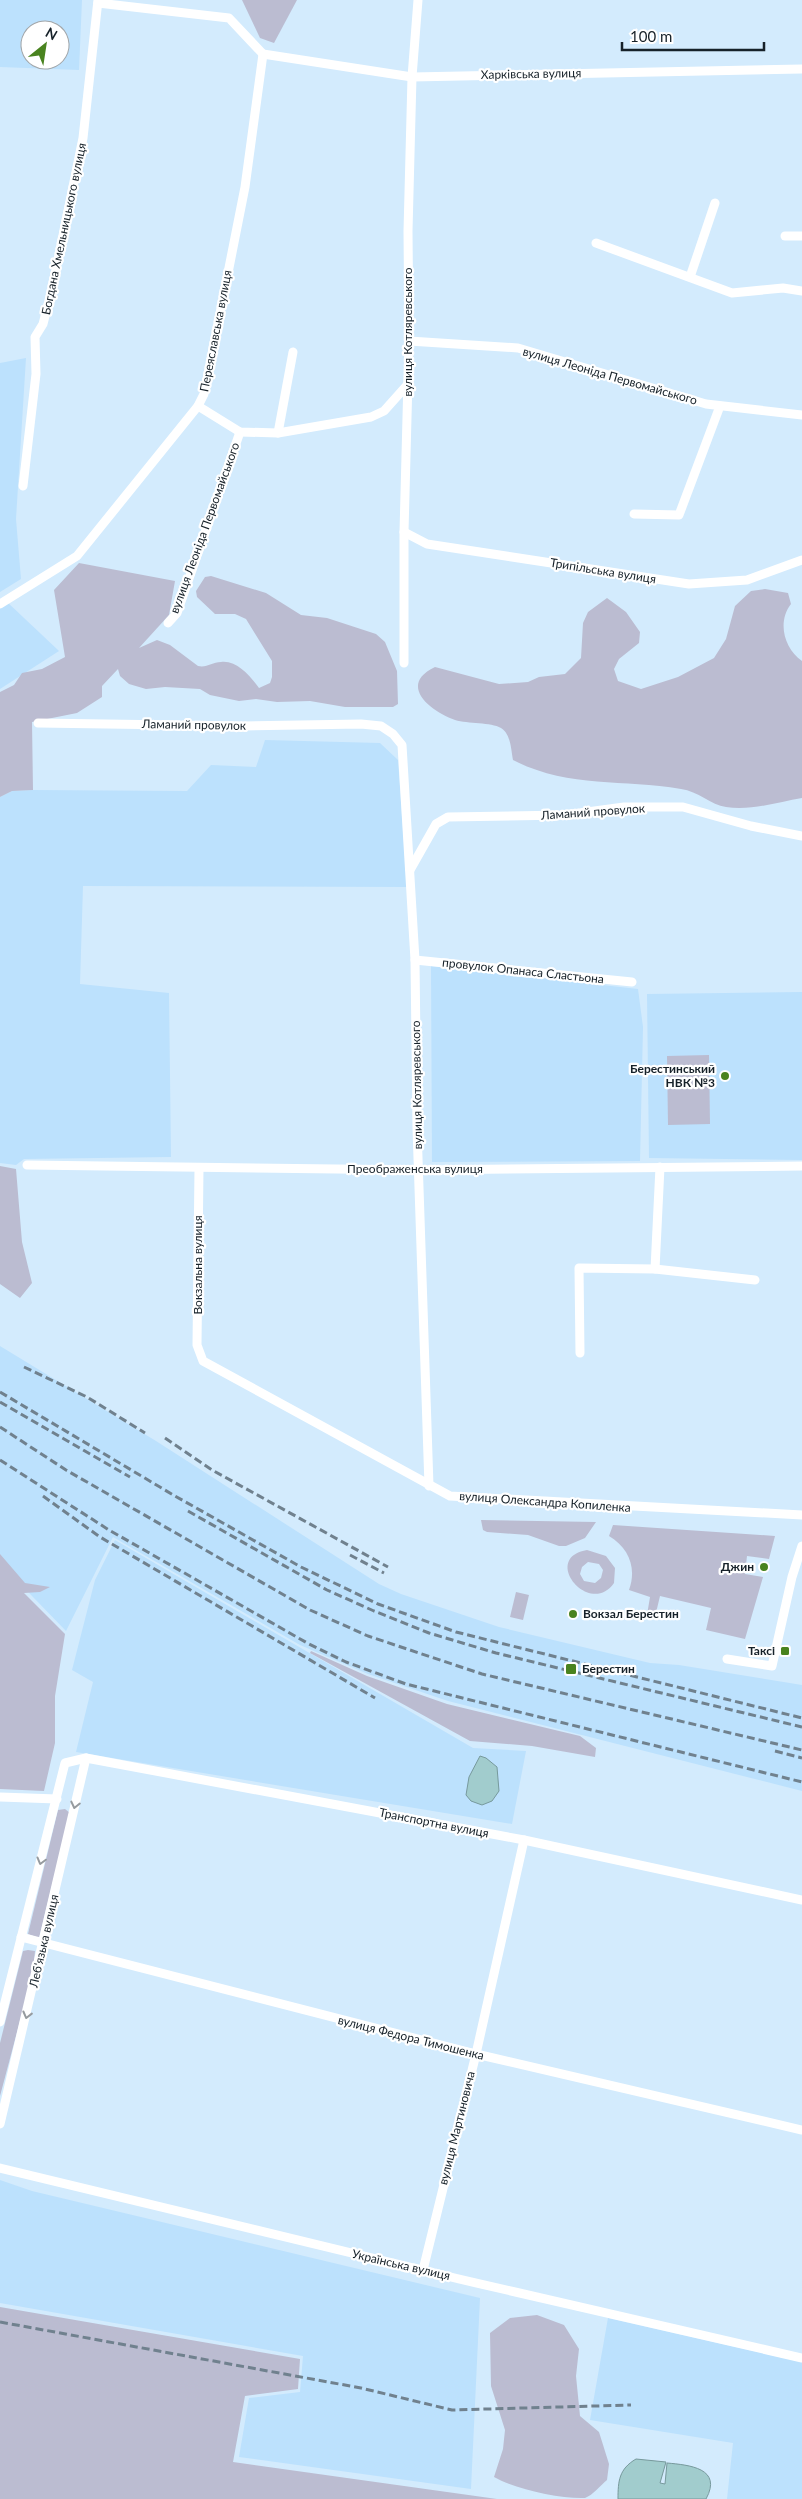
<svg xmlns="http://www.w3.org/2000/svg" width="802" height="2499" viewBox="0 0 802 2499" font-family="Lato,sans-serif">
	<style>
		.built { fill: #bce1fd; fill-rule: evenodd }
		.green { fill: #bbbcd1; fill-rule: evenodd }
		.water { fill: #a1cccd; stroke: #77999c }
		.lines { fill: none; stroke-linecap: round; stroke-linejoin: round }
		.minor { stroke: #fff; stroke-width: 9 }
		.rail { stroke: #70818e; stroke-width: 3; stroke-dasharray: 8 4; stroke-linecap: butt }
		.oneway { stroke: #969b9f }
		.poi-dot { fill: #49831f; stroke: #fff; stroke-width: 2 }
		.labels { text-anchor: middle; stroke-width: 4.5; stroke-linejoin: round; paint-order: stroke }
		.street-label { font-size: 12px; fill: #162129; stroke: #fff }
		.poi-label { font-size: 12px; font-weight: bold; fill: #162129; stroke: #fff; text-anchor: end }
	</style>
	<rect width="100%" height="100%" fill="#d3ebfd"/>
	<!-- built -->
	<g class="built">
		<path d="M0 0H82L79 70 0 67ZM30 30H60V60H30Z"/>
		<path d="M26 358 16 519 21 579 0 592V363Z"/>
		<path d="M6 601 59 651 0 689V604Z"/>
		<path d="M265 740 380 743 398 760 407 887 83 886 80 984 169 993 171 1157 24 1159 16 1165 0 1163V797L12 791 33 790 187 791 211 765 256 767Z"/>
		<path d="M431 966 638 989 643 1027 640 1161 432 1162Z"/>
		<path d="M802 992V1160L649 1158 647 994Z"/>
		<path d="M0 1346 156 1441 379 1584 401 1594 499 1627 650 1663 679 1665 802 1685V1791L448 1701 368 1674 300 1645 113 1537 66 1631 0 1563Z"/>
		<path d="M115 1540 473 1748 526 1751 512 1824 76 1752 93 1682 72 1670 95 1580Z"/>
		<path d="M0 2180 32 2191 480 2298 471 2489 239 2457 249 2398 300 2392 303 2356 0 2303Z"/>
		<path d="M608 2318 802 2362V2499H727L733 2443 590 2420Z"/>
	</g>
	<!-- green -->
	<g class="green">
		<path d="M242 0H297L274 43 260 38Z"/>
		<path d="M79 563 175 581 169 615 139 648 157 640 170 645 198 666C207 668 212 662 221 662 237 660 250 676 259 688L270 683 272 677V661L246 619 235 614H215L197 597 196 591 205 577 211 576 266 593 301 615 327 618 376 634 385 642 397 671 398 704 393 707H345L310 701 277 702 256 699 239 701 210 695 200 689 165 687 146 689 129 684 120 676 118 669 102 686V697L77 713 32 722 33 790 12 791 0 797V692L14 685 22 673 42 669 65 657 54 590Z"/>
		<path d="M765 589 788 593 791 604C777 622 784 648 802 661V798C778 802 751 811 726 807 711 805 698 791 681 789 622 779 567 788 513 760 511 750 511 734 501 728 491 722 468 724 455 720 431 712 397 685 435 667L499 684 528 682 539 677 565 674 581 658 583 623 588 612 607 598 626 612 640 632 639 643 619 659 614 669 618 681 641 689 678 677 714 658 726 639 735 606 751 591Z"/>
		<path d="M709 1055 710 1124 668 1125 667 1056Z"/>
		<path d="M0 1166 16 1169 22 1242 32 1283 20 1298 0 1284Z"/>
		<path d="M481 1520 596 1522 585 1538 566 1546H559L528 1535 487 1532 483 1530Z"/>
		<path d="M613 1525 775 1536 769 1559 747 1556 745 1574 763 1577 745 1639 706 1630 711 1608 660 1596 655 1617 647 1615 650 1597 629 1590C637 1568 629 1548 609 1536Z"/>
		<path d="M587 1550 606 1556 615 1568 614 1583C590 1618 540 1558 587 1550ZM588 1562 599 1564 603 1570 601 1578 595 1583 584 1581 580 1574 582 1567Z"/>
		<path d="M0 1554 25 1583 50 1587 40 1592 24 1593 65 1634 55 1696V1743L44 1791 0 1789Z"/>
		<path d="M516 1592 529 1595 523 1620 510 1617Z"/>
		<path d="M311 1651 367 1676 447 1704 580 1736 596 1748 595 1757 532 1746 470 1741 310 1653Z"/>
		<path d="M65 1809 70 1813 39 1938 28 1934 58 1810Z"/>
		<path d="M28 1950 35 1951 33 1972 0 2096V2043L23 1951Z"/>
		<path d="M0 2307 300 2359 298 2389 245 2396 233 2462 497 2499H0Z"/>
		<path d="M537 2315 564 2325 579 2349 576 2376 580 2416 599 2432 609 2464 607 2480C601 2485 593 2495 585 2498 560 2499 515 2489 494 2477L503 2449 505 2430 491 2386 490 2333 510 2318Z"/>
	</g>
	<!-- water -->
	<g class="water">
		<path d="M480 1756 486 1758 497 1767 499 1791 492 1801 482 1805 471 1801 466 1795 469 1777Z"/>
		<path d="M636 2459 666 2462 660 2483 665 2484 667 2463C689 2465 723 2468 706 2499H618C618 2481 619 2469 636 2459Z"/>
	</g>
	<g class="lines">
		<!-- minor -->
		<g class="minor">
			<path d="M98 3 229 18 263 54"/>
			<path d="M263 54 412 77 802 69"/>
			<path d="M785 236H802"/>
			<path d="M596 243 732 293 783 288 802 291"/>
			<path d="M690 277 715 203"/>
			<path d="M409 341 518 348 706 404 802 415"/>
			<path d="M198 406 240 432 278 433 371 417 384 411 409 383"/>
			<path d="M278 433 293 352"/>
			<path d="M23 486 36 374 35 337 43 324 52 289 83 138 98 0"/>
			<path d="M634 514 679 515 720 406"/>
			<path d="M404 532 427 544 689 584 747 580 802 560"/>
			<path d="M0 604 77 556 198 406 204 394 245 187 263 54"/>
			<path d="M168 623 177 613 240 432"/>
			<path d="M404 663V532L409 341 408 231 412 77 418 0"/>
			<path d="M38 723 243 726 361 724 381 726 393 734 402 745 415 960 417 1128 429 1486"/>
			<path d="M410 870 436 824 448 817 565 815 624 807H683L751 826 802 836"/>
			<path d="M415 960 632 982"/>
			<path d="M27 1165 419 1170 802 1166"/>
			<path d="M199 1168 197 1345 203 1361 450 1496 802 1515"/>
			<path d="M655 1269 660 1167"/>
			<path d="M580 1353 579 1268 655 1269 755 1280"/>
			<path d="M727 1659 772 1666 792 1577 802 1546"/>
			<path d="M0 1797 57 1799"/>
			<path d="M21 1937 476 2054 802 2130"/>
			<path d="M0 2022 65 1763 86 1758 524 1840 802 1900"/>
			<path d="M0 2124 86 1758"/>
			<path d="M0 2168 459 2279 802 2358"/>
			<path d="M423 2270 476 2054 524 1840"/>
		</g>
		<!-- rail -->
		<g class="rail">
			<path d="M24 1367 87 1397 145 1433"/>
			<path d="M0 1392 175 1496 301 1567 378 1604 456 1632 802 1718"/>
			<path d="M0 1402 130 1477"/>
			<path d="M0 1427 66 1470 310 1610 368 1636 482 1674 802 1750"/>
			<path d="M165 1438 212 1470 388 1567"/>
			<path d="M0 1460 109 1530 309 1644 346 1662 406 1684 802 1782"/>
			<path d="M43 1496 100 1537 375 1698"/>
			<path d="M188 1511 327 1590 374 1611 429 1633 496 1653 802 1727"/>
			<path d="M350 1555 384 1573"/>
			<path d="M775 1751 802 1758"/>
			<path d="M0 2322 361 2388 452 2410 631 2405"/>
		</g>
	</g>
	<!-- one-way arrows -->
	<defs><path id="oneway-chevron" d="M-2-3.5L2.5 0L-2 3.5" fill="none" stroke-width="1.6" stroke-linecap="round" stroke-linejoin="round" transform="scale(1.25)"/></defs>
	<g class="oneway">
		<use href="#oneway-chevron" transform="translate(75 1805) rotate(103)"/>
		<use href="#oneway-chevron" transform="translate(41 1861) rotate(105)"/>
		<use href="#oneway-chevron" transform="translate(27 2015) rotate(104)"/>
	</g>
	<!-- markers -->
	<g class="poi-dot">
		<circle cx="725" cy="1076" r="5"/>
		<circle cx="764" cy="1567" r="5"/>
		<circle cx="573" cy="1614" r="5"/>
		<rect x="780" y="1646" width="10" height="10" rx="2.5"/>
		<rect x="565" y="1663" width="12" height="12" rx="2.5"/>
	</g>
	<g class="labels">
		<!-- street labels -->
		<g class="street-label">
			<text transform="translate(531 74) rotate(-1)" y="4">Харківська вулиця</text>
			<text transform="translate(64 229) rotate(-78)" y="4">Богдана Хмельницького вулиця</text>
			<text transform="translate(216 331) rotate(-79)" y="4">Переяславська вулиця</text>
			<text transform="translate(408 332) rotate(-90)" y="4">вулиця Котляревського</text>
			<text transform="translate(610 376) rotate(16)" y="4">вулиця Леоніда Первомайського</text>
			<text transform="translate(205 528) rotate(-70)" y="4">вулиця Леоніда Первомайського</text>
			<text transform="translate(603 571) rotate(9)" y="4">Трипільська вулиця</text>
			<text transform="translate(194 725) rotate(1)" y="4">Ламаний провулок</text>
			<text transform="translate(593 812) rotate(-4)" y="4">Ламаний провулок</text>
			<text transform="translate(523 971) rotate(6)" y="4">провулок Опанаса Сластьона</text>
			<text transform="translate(417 1085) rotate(-91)" y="4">вулиця Котляревського</text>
			<text x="415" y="1173">Преображенська вулиця</text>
			<text transform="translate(198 1265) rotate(-90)" y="4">Вокзальна вулиця</text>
			<text transform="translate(545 1502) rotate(4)" y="4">вулиця Олександра Копиленка</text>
			<text transform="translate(434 1823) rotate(11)" y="4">Транспортна вулиця</text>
			<text transform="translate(44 1941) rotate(-77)" y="4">Леб'язька вулиця</text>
			<text transform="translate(411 2038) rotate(14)" y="4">вулиця Федора Тимошенка</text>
			<text transform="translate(457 2128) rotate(-76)" y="4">вулиця Мартиновича</text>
			<text transform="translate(401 2265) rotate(13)" y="4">Українська вулиця</text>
		</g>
		<!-- poi labels -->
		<g class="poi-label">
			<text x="715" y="1073">Берестинський<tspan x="715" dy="14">НВК №3</tspan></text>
			<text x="754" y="1571">Джин</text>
			<text x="583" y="1618" text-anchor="start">Вокзал Берестин</text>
			<text x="775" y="1655">Таксі</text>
			<text x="582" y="1673" text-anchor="start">Берестин</text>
		</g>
	</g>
	<!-- north arrow -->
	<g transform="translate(45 45) rotate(30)"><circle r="24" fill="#ffffff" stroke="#a2a6a9"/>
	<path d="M0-4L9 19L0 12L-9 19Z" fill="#49831f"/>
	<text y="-8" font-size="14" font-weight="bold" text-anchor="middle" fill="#162129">N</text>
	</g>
	<!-- scale -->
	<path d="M622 42v8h142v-8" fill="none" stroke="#162129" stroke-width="2.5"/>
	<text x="630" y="42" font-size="15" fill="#162129" stroke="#ffffff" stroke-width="4" paint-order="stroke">100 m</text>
</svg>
